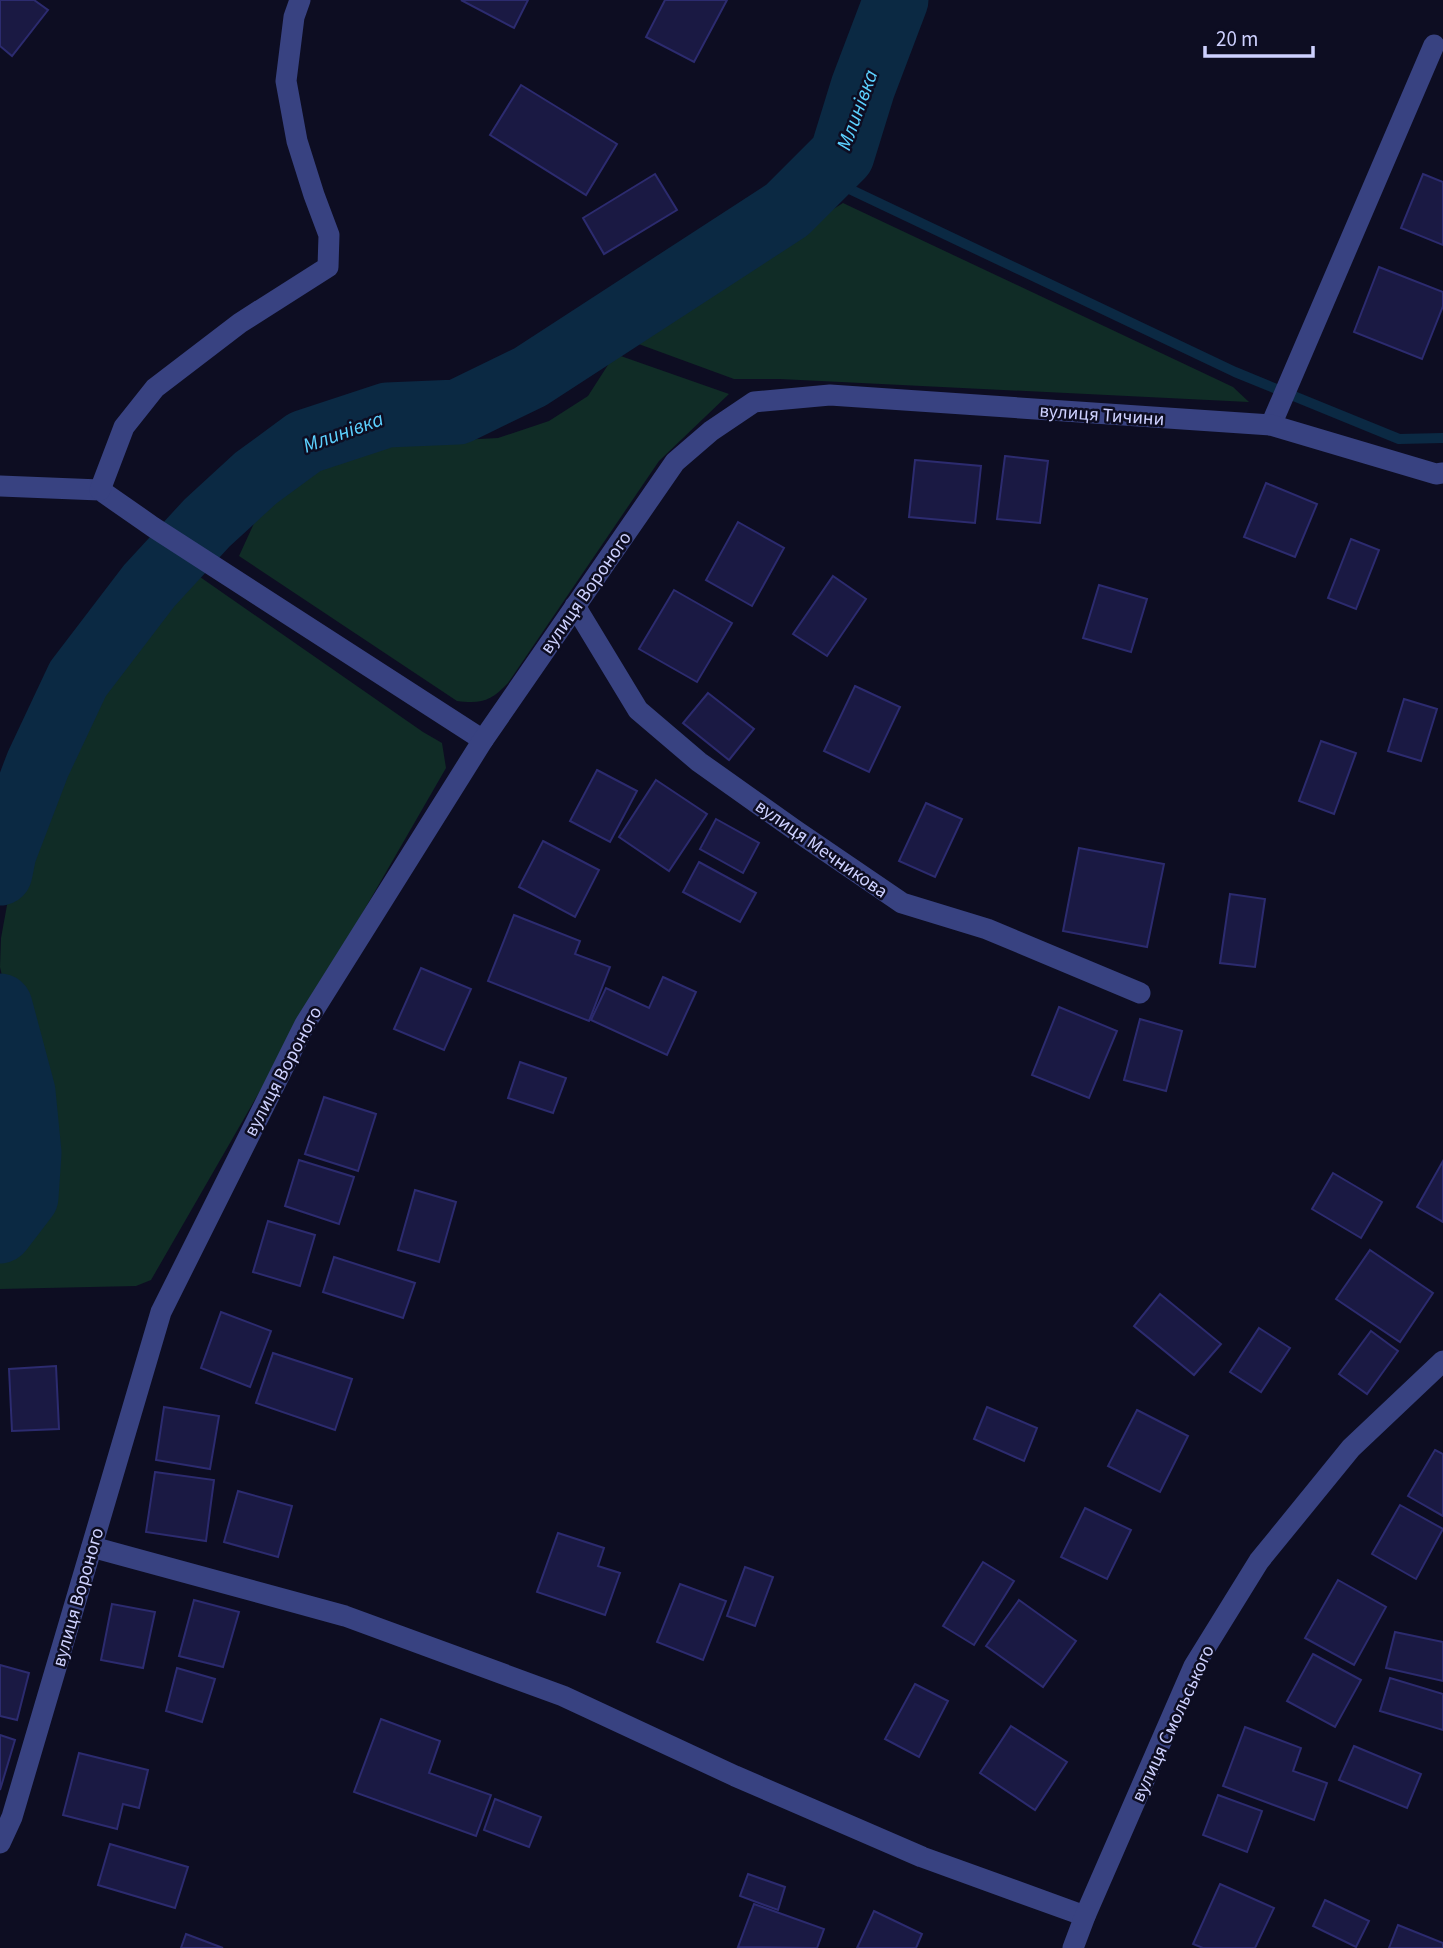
<svg xmlns="http://www.w3.org/2000/svg" width="1443" height="1948" viewBox="0 0 1443 1948" font-family="'Source Sans 3',sans-serif">
	<style>
		.green { fill: #102c26 }
		.lines { fill: none; stroke-linecap: round; stroke-linejoin: round }
		.stream { stroke: #0b2943; stroke-width: 10 }
		.river { stroke: #0b2943; stroke-width: 65 }
		.building { fill: #1a1943; stroke: #2c2b6f; stroke-width: 2 }
		.minor { stroke: #384281; stroke-width: 21 }
		.labels { text-anchor: middle; stroke-width: 5; stroke-linejoin: round; paint-order: stroke }
		.street-label { font-size: 19px; fill: #ced1ff; stroke: #0d0d22 }
		.water-label { font-size: 21px; font-style: italic; fill: #5cd1ff; stroke: #0d0d22 }
	</style>
	<rect width="100%" height="100%" fill="#0d0d22"/>
	<!-- green -->
	<g class="green">
		<path d="M843 203 1233 387 1249 402 780 379H734L625 339 725 277 729 262 755 249 765 252Z"/>
		<path d="M615 354 729 394 659 461 508 683C491 701 482 704 457 701L239 556 262 506 298 465 353 449 416 438 461 440 498 438 549 421 588 396Z"/>
		<path d="M190 570 423 732 442 743 446 768 151 1280 136 1286 0 1289V1241L19 1229 41 1192 40 1147 22 1030 7 998 0 967 1 938 14 867 45 783 75 718 128 639Z"/>
		<path d="M0 1040 14 1097 18 1142 17 1195 0 1217Z"/>
	</g>
	<g class="lines">
		<!-- stream -->
		<path class="stream" d="M822 176 1235 372 1399 439 1443 438"/>
		<!-- river -->
		<g class="river">
			<path d="M0 873 4 853 38 764 78 679 149 586 207 523 256 478 305 442 387 415 458 412 530 377 787 210 842 155 863 87 896 0"/>
			<path d="M0 1006 23 1092 29 1153 26 1197 0 1231"/>
		</g>
	</g>
	<!-- building -->
	<g class="building">
		<path d="M0 0H34L48 10 12 56 0 46Z"/>
		<path d="M461 0H528L514 28Z"/>
		<path d="M665 0H727L694 62 646 37Z"/>
		<path d="M521 85 617 144 586 195 490 135Z"/>
		<path d="M655 174 677 210 604 254 583 218Z"/>
		<path d="M1423 174 1443 182V245L1401 228Z"/>
		<path d="M1379 267 1443 292V306L1422 359 1354 332Z"/>
		<path d="M1005 456 1048 461 1040 523 997 519Z"/>
		<path d="M915 460 981 466 975 523 909 517Z"/>
		<path d="M1266 483 1317 504 1295 557 1244 537Z"/>
		<path d="M738 522 784 548 752 606 706 580Z"/>
		<path d="M1351 539 1379 550 1356 609 1328 598Z"/>
		<path d="M833 576 866 599 827 656 793 634Z"/>
		<path d="M1099 585 1147 599 1131 652 1083 638Z"/>
		<path d="M674 590 732 623 697 682 639 649Z"/>
		<path d="M855 686 900 707 869 772 824 751Z"/>
		<path d="M708 693 754 729 729 760 683 723Z"/>
		<path d="M1404 699 1437 709 1421 761 1388 751Z"/>
		<path d="M1321 741 1356 753 1334 814 1299 801Z"/>
		<path d="M597 770 637 791 610 842 570 821Z"/>
		<path d="M656 780 707 814 669 871 619 837Z"/>
		<path d="M926 803 962 819 935 877 899 861Z"/>
		<path d="M716 819 759 843 743 873 700 849Z"/>
		<path d="M543 841 599 870 575 917 519 887Z"/>
		<path d="M1079 848 1164 864 1147 947 1063 931Z"/>
		<path d="M699 862 756 893 740 922 683 892Z"/>
		<path d="M1230 894 1265 899 1255 967 1220 963Z"/>
		<path d="M514 915 580 941 575 954 610 967 589 1021 488 981Z"/>
		<path d="M421 968 471 989 444 1050 394 1029Z"/>
		<path d="M663 977 696 992 667 1055 591 1020 606 988 649 1008Z"/>
		<path d="M1059 1007 1117 1031 1089 1098 1032 1075Z"/>
		<path d="M1140 1019 1182 1031 1166 1091 1124 1080Z"/>
		<path d="M520 1062 566 1078 553 1113 508 1098Z"/>
		<path d="M324 1097 376 1114 358 1171 305 1154Z"/>
		<path d="M299 1160 354 1177 339 1224 285 1206Z"/>
		<path d="M1443 1161V1222L1417 1207Z"/>
		<path d="M1333 1173 1382 1202 1361 1238 1312 1209Z"/>
		<path d="M415 1190 456 1202 439 1262 398 1250Z"/>
		<path d="M268 1221 315 1235 300 1286 253 1272Z"/>
		<path d="M1370 1250 1433 1293 1400 1342 1336 1299Z"/>
		<path d="M334 1257 415 1283 403 1318 323 1292Z"/>
		<path d="M1160 1294 1221 1344 1194 1375 1134 1326Z"/>
		<path d="M221 1312 271 1331 250 1387 201 1368Z"/>
		<path d="M1259 1328 1290 1348 1261 1392 1230 1372Z"/>
		<path d="M1371 1331 1398 1351 1367 1394 1339 1374Z"/>
		<path d="M273 1353 352 1379 335 1430 256 1403Z"/>
		<path d="M56 1366 59 1429 12 1431 9 1369Z"/>
		<path d="M164 1407 219 1416 210 1469 156 1460Z"/>
		<path d="M987 1407 1037 1428 1024 1461 974 1439Z"/>
		<path d="M1137 1410 1188 1436 1160 1492 1108 1466Z"/>
		<path d="M1435 1450 1443 1454V1516L1408 1496Z"/>
		<path d="M155 1472 214 1480 206 1541 146 1532Z"/>
		<path d="M238 1491 292 1506 278 1557 224 1542Z"/>
		<path d="M1400 1505 1443 1529 1416 1579 1372 1554Z"/>
		<path d="M1085 1508 1131 1530 1107 1579 1061 1557Z"/>
		<path d="M558 1533 604 1548 598 1566 620 1573 605 1615 537 1592Z"/>
		<path d="M983 1562 1014 1581 974 1645 943 1626Z"/>
		<path d="M745 1567 773 1577 755 1626 727 1616Z"/>
		<path d="M1338 1580 1386 1607 1354 1665 1305 1638Z"/>
		<path d="M680 1584 726 1601 703 1660 657 1642Z"/>
		<path d="M194 1600 239 1612 223 1667 179 1656Z"/>
		<path d="M1019 1600 1076 1641 1043 1687 986 1646Z"/>
		<path d="M112 1604 155 1612 143 1668 101 1660Z"/>
		<path d="M1395 1632 1443 1642V1681L1386 1668Z"/>
		<path d="M1313 1654 1361 1680 1335 1727 1287 1701Z"/>
		<path d="M0 1665 29 1673 17 1720 0 1716Z"/>
		<path d="M177 1668 215 1679 202 1722 166 1711Z"/>
		<path d="M1390 1678 1443 1694V1730L1380 1711Z"/>
		<path d="M915 1684 948 1701 919 1757 885 1739Z"/>
		<path d="M381 1719 440 1741 429 1773 491 1795 476 1836 354 1792Z"/>
		<path d="M1011 1726 1067 1762 1035 1810 980 1773Z"/>
		<path d="M1245 1727 1301 1748 1293 1771 1327 1783 1314 1820 1223 1786Z"/>
		<path d="M0 1735 15 1740 0 1790Z"/>
		<path d="M1354 1746 1421 1774 1407 1808 1339 1780Z"/>
		<path d="M79 1753 148 1770 139 1808 123 1804 117 1829 63 1815Z"/>
		<path d="M1218 1795 1262 1811 1247 1852 1203 1835Z"/>
		<path d="M495 1799 541 1817 529 1847 484 1830Z"/>
		<path d="M110 1844 188 1867 175 1908 98 1885Z"/>
		<path d="M748 1874 785 1887 778 1910 740 1896Z"/>
		<path d="M1220 1884 1274 1908 1255 1948H1203L1193 1944Z"/>
		<path d="M1325 1900 1369 1921 1356 1947 1313 1926Z"/>
		<path d="M754 1904 824 1929 817 1948 738 1947Z"/>
		<path d="M874 1911 922 1934 916 1948H857Z"/>
		<path d="M1398 1925 1443 1943V1948H1389Z"/>
		<path d="M186 1934 223 1948H181Z"/>
	</g>
	<g class="lines">
		<!-- minor -->
		<g class="minor">
			<path d="M1271 425 1434 45"/>
			<path d="M0 486 100 490 153 527 483 740"/>
			<path d="M100 490 124 427 155 388 240 323 328 267 329 235 314 195 297 141 286 81 294 17 300 0"/>
			<path d="M575 606 638 710 699 762 795 830 902 903 987 929 1140 993"/>
			<path d="M92 1547 345 1616 563 1696 735 1776 922 1857 1085 1916"/>
			<path d="M0 1843 12 1817 161 1312 305 1024 483 740 675 462 711 431 754 402 830 395 1271 425 1436 474 1443 473"/>
			<path d="M1073 1948 1085 1916 1194 1666 1259 1561 1351 1448 1443 1361"/>
		</g>
	</g>
	<g class="labels">
		<!-- street labels -->
		<g class="street-label">
			<text transform="translate(1102 414) rotate(4)" y="7">вулиця Тичини</text>
			<text transform="translate(585 592) rotate(-55)" y="7">вулиця Вороного</text>
			<text transform="translate(822 848) rotate(35)" y="7">вулиця Мечникова</text>
			<text transform="translate(282 1071) rotate(-62)" y="7">вулиця Вороного</text>
			<text transform="translate(77 1597) rotate(-74)" y="7">вулиця Вороного</text>
			<text transform="translate(1172 1723) rotate(-65)" y="7">вулиця Смольського</text>
		</g>
		<!-- water labels -->
		<g class="water-label">
			<text transform="translate(857 110) rotate(-70)" y="7">Млинівка</text>
			<text transform="translate(343 432) rotate(-20)" y="7">Млинівка</text>
		</g>
	</g>
	<!-- scale -->
	<path d="M1205 46v10h108v-10" fill="none" stroke="#ced1ff" stroke-width="3.5"/>
	<text x="1216" y="46" font-size="21" fill="#ced1ff" stroke="#0d0d22" stroke-width="5" paint-order="stroke">20 m</text>
</svg>
